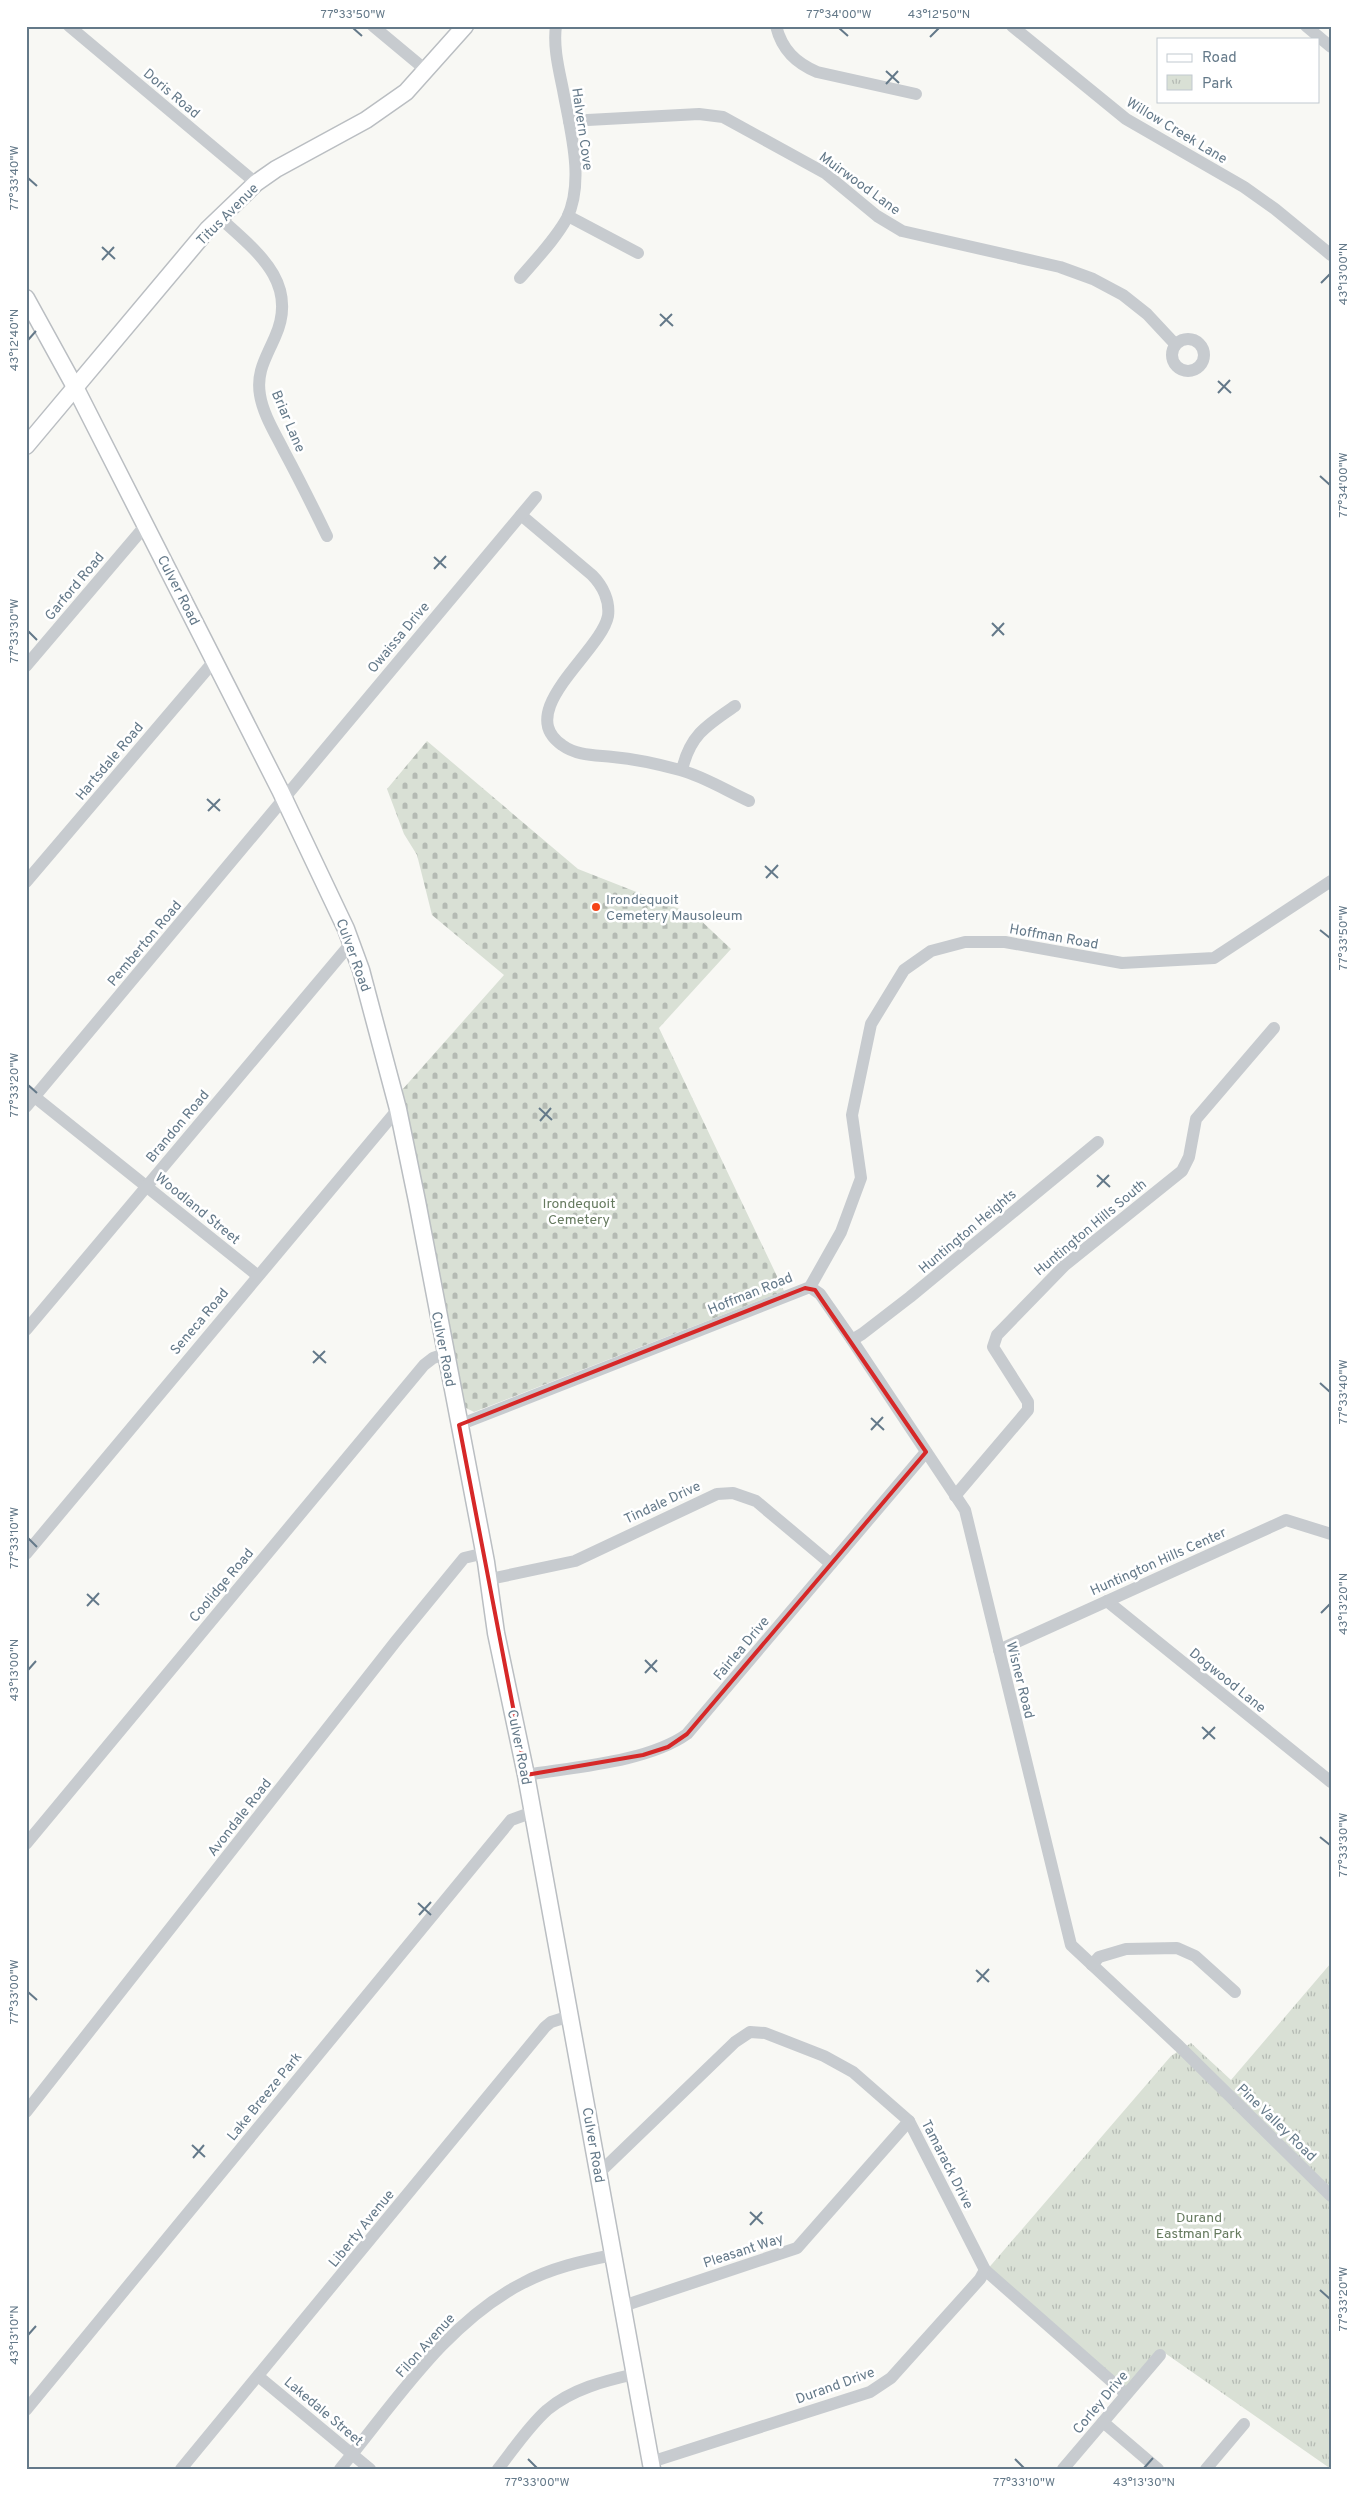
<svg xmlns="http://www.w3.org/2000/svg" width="1357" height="2495" viewBox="0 0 1357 2495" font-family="Overpass,sans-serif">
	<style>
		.cemetery { fill: url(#cemetery-stones) }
		.park { fill: url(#park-tufts) }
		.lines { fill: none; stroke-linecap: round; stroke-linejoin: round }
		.major-casing { stroke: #babec2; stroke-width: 19 }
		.minor { stroke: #c7cbcf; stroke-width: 12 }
		.major { stroke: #fff; stroke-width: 16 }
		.marked { fill: none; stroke: #d62828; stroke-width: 4; stroke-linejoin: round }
		.ticks { fill: none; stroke: #647989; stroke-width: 2 }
		.poi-dot { fill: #f54417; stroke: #fff; stroke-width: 2 }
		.labels { text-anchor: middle; stroke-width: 5; stroke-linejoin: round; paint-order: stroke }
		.street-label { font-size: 14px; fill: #647989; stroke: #fff }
		.poi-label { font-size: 14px; fill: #647989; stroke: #fff; text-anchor: start }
		.park-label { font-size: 14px; fill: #667a5f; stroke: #fff }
		.neatline { fill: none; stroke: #647989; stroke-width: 2 }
		.ticks-label { font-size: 12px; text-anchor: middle; fill: #647989 }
	</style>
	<defs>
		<pattern id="cemetery-stones" width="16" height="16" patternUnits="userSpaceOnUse" patternTransform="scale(1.25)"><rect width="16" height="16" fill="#d9e0d5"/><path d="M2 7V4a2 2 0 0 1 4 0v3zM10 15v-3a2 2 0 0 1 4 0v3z" fill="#b4bab3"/></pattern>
		<pattern id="park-tufts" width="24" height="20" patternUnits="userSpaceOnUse" patternTransform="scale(1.25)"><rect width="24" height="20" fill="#d9e0d5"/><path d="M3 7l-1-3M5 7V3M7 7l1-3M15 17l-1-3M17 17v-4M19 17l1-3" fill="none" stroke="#b4bab3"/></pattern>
	</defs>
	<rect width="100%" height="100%" fill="#f8f8f4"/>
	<!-- cemetery -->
	<path class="cemetery" d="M427 741 578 869 695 915 731 949 659 1028 784 1291 474 1412 464 1407 402 1090 504 975 432 915 417 855 404 834 387 789Z"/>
	<!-- park -->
	<path class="park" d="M1331 1963V2469L1162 2351 1125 2392 986 2271 1171 2056 1191 2043 1231 2080Z"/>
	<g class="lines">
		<!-- major casing -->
		<g class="major-casing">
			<g id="major">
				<path d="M26 298 75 387 280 790 346 929 361 970 398 1109 417 1201 486 1562 496 1633 526 1775 652 2469"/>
				<path d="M26 446 208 229 256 183 276 169 366 120 406 92 465 26"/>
			</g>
		</g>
		<!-- minor -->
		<g class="minor">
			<path d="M69 26 256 183"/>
			<path d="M373 26 427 71"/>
			<path d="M776 26C782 50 796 63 817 72L916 94"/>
			<path d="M1012 26 1126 119 1244 187 1275 209 1331 255"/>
			<path d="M1306 26 1331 47"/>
			<path d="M569 121 699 114 723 117 825 173 877 216 902 231 1060 267 1093 279 1123 295 1147 314 1175 344"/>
			<path d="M568 216 638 253"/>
			<path d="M219 217C255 250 300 282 275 337 266 358 256 372 260 395 263 414 275 433 284 451 299 479 313 507 327 536"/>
			<path d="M520 278C536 259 555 240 567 218 585 181 570 129 563 90 559 70 553 47 556 26"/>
			<circle cx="1188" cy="355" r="16"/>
			<path d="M521 515 592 575C603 586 610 601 608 616 601 652 513 711 562 745 577 756 595 755 613 757 635 759 658 764 680 770 703 776 727 791 749 801"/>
			<path d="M26 666 146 525"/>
			<path d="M682 770C690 735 707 725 735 706"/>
			<path d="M26 882 215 660"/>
			<path d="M26 1090 257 1275"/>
			<path d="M26 1107 536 497"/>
			<path d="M810 1287 820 1294 852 1340 965 1510 1071 1945 1179 2046 1331 2196"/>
			<path d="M26 1330 352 942"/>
			<path d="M852 1340 862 1334 910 1297 1098 1142"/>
			<path d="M459 1425 810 1287 841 1232 861 1178 852 1115 871 1024 904 970 931 951 965 942H1005L1122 963 1214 958 1331 881"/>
			<path d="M955 1496 1028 1410V1402L993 1347 997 1335 1065 1265 1182 1171 1189 1157 1196 1119 1274 1028"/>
			<path d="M26 1554 398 1109"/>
			<path d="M490 1579 575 1561 717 1494 733 1493 756 1501 831 1564"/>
			<path d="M1107 1601 1331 1782"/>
			<path d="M999 1650 1286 1520 1331 1534"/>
			<path d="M526 1775C574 1767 648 1762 687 1734L926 1452"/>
			<path d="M26 1844 424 1365 433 1358 445 1354"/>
			<path d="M1092 1965 1099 1957 1126 1949 1177 1948 1195 1956 1235 1992"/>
			<path d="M26 2112 396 1641 464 1558 485 1553"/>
			<path d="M599 2173 735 2042 750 2032 765 2033 824 2056 853 2072 909 2121 985 2270 1126 2394"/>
			<path d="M623 2306 797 2248 909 2121"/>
			<path d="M258 2376 370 2469"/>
			<path d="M26 2410 511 1820 533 1812"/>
			<path d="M1103 2422 1158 2469"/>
			<path d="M651 2462 870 2392 891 2378 980 2279 985 2270"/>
			<path d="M181 2469 545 2027 551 2022 570 2016"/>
			<path d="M340 2469C394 2404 446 2322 523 2283 551 2268 582 2261 613 2255"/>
			<path d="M498 2469C513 2450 528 2427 547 2410 572 2389 604 2381 635 2374"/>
			<path d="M1063 2469 1160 2355"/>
			<path d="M1206 2469 1244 2424"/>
		</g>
		<!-- major -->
		<use href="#major" class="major"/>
	</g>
	<!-- marked area -->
	<path class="marked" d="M805 1288 815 1290 926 1452 687 1734 668 1747 643 1755 526 1775 459 1425Z"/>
	<!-- ticks -->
	<path class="ticks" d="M353 28 362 36M839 28 848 36M930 37 939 28M886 71 899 83M886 84 898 71M28 178 37 186M102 247 115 259M102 260 114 247M1321 283 1330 274M660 314 673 326M660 326 672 314M28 340 36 331M1218 381 1231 393M1218 393 1230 380M1320 476 1330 485M434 557 446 568M434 569 446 556M992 623 1004 635M28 631 37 640M992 636 1004 623M207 799 220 811M208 811 220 799M765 866 778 878M766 878 778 865M1320 930 1330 938M28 1085 37 1093M539 1108 552 1120M540 1121 551 1108M1097 1175 1110 1187M1097 1187 1109 1175M313 1351 326 1363M313 1363 325 1351M1320 1383 1330 1392M871 1418 884 1430M871 1430 883 1417M28 1538 37 1547M87 1594 99 1605M87 1606 99 1593M1321 1613 1330 1604M645 1660 657 1672M28 1670 36 1661M645 1673 657 1660M1202 1727 1215 1739M1203 1739 1215 1727M1320 1837 1330 1845M418 1903 431 1915M419 1915 431 1902M976 1970 989 1982M977 1982 989 1969M28 1992 37 2000M192 2145 205 2157M193 2158 204 2145M750 2212 763 2224M750 2225 762 2212M1320 2290 1330 2299M28 2335 36 2326M528 2459 537 2468M1015 2459 1024 2468M1144 2468 1153 2458"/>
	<!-- markers -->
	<circle class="poi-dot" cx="596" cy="907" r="5"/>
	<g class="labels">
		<!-- street labels -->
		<g class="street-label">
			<text transform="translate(172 93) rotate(40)" y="5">Doris Road</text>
			<text transform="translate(583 129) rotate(82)" y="5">Halvern Cove</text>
			<text transform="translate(1177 130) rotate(31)" y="5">Willow Creek Lane</text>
			<text transform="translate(860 183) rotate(36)" y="5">Muirwood Lane</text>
			<text transform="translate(227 214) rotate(-45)" y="5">Titus Avenue</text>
			<text transform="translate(289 421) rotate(67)" y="5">Briar Lane</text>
			<text transform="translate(74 586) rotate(-50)" y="5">Garford Road</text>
			<text transform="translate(179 590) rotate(63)" y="5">Culver Road</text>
			<text transform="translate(398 637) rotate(-50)" y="5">Owaissa Drive</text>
			<text transform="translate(109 761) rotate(-50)" y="5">Hartsdale Road</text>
			<text transform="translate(1054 936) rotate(10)" y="5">Hoffman Road</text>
			<text transform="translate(144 943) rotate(-50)" y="5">Pemberton Road</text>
			<text transform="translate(354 955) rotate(70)" y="5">Culver Road</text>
			<text transform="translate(177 1126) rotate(-50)" y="5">Brandon Road</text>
			<text transform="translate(198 1208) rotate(39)" y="5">Woodland Street</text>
			<text transform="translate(1090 1227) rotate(-40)" y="5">Huntington Hills South</text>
			<text transform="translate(967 1231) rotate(-40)" y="5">Huntington Heights</text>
			<text transform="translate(750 1293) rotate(-22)" y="5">Hoffman Road</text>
			<text transform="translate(199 1321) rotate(-50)" y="5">Seneca Road</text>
			<text transform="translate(444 1349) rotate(79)" y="5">Culver Road</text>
			<text transform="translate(662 1502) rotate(-25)" y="5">Tindale Drive</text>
			<text transform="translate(1158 1561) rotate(-24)" y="5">Huntington Hills Center</text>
			<text transform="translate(221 1585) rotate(-50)" y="5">Coolidge Road</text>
			<text transform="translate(741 1648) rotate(-50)" y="5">Fairlea Drive</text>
			<text transform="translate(1021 1680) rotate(76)" y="5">Wisner Road</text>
			<text transform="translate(1228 1680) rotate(39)" y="5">Dogwood Lane</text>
			<text transform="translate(520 1747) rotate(79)" y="5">Culver Road</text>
			<text transform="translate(239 1817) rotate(-52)" y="5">Avondale Road</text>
			<text transform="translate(264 2096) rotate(-51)" y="5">Lake Breeze Park</text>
			<text transform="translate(1277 2122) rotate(44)" y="5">Pine Valley Road</text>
			<text transform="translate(594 2145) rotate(80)" y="5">Culver Road</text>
			<text transform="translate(948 2164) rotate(63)" y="5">Tamarack Drive</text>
			<text transform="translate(361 2228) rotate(-51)" y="5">Liberty Avenue</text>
			<text transform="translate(743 2250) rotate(-18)" y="5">Pleasant Way</text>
			<text transform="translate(425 2345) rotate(-48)" y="5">Filon Avenue</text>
			<text transform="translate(835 2385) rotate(-20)" y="5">Durand Drive</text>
			<text transform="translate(1100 2402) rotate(-50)" y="5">Corley Drive</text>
			<text transform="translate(324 2411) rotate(40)" y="5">Lakedale Street</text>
		</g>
		<!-- poi labels -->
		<g class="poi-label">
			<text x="606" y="904">Irondequoit<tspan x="606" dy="16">Cemetery Mausoleum</tspan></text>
		</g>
		<!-- park labels -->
		<g class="park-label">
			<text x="579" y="1208">Irondequoit<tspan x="579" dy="16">Cemetery</tspan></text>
			<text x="1199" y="2222">Durand<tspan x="1199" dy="16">Eastman Park</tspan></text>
		</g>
	</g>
	<!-- border -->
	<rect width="1357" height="2495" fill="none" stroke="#ffffff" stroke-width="55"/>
	<!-- legend -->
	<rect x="1157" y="38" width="162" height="65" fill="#ffffff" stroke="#c1c9d0"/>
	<rect x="1167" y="54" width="25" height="8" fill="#ffffff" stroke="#c1c9d0"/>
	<text x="1202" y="62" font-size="15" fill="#647989">Road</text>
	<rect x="1167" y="75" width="25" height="15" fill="url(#park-tufts)" stroke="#c1c9d0"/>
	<text x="1202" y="88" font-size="15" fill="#647989">Park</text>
	<rect x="28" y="28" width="1302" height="2440" class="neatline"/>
	<g class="ticks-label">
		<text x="353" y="18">77°33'50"W</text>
		<text x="839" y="18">77°34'00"W</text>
		<text x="939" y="18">43°12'50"N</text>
		<text transform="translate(14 178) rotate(-90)" y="4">77°33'40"W</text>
		<text transform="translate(1343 274) rotate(-90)" y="4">43°13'00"N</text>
		<text transform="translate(14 340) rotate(-90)" y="4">43°12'40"N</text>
		<text transform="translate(1343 485) rotate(-90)" y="4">77°34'00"W</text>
		<text transform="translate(14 631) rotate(-90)" y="4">77°33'30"W</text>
		<text transform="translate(1343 938) rotate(-90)" y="4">77°33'50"W</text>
		<text transform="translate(14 1085) rotate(-90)" y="4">77°33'20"W</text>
		<text transform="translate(1343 1392) rotate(-90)" y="4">77°33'40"W</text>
		<text transform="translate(14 1538) rotate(-90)" y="4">77°33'10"W</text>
		<text transform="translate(1343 1604) rotate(-90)" y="4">43°13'20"N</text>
		<text transform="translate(14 1670) rotate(-90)" y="4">43°13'00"N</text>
		<text transform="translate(1343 1845) rotate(-90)" y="4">77°33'30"W</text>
		<text transform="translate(14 1992) rotate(-90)" y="4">77°33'00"W</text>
		<text transform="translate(1343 2299) rotate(-90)" y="4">77°33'20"W</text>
		<text transform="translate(14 2335) rotate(-90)" y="4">43°13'10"N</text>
		<text x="537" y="2486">77°33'00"W</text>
		<text x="1024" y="2486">77°33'10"W</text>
		<text x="1144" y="2486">43°13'30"N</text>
	</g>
</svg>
